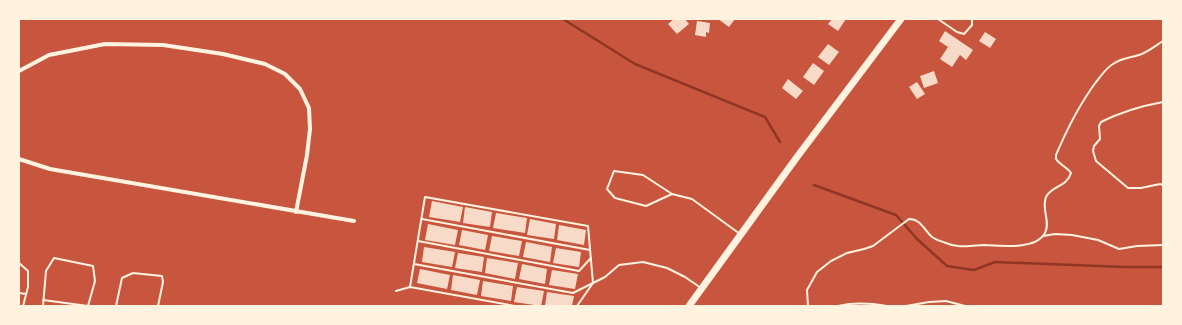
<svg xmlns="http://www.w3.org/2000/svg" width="1182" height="325" viewBox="0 0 1182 325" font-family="Jost,sans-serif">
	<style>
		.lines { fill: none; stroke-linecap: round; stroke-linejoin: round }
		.stream { stroke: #8f3625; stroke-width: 2.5 }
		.building { fill: #f7dbc8 }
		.service { stroke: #fff3e0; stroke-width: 2 }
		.minor { stroke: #fff3e0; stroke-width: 4 }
		.primary { stroke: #fff3e0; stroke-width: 7 }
	</style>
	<rect width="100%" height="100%" fill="#c8553d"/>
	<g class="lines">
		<!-- stream -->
		<g class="stream">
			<path d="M563 19 635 64 765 117 780 142"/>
			<path d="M814 185 896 215 917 239 947 266 974 270 995 262 1124 267H1163"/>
		</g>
	</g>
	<!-- building -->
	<g class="building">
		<path d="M674 19H685L689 24 677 34 668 24Z"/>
		<path d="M718 19H735L729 27Z"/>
		<path d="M832 19H846L838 31 828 24Z"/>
		<path d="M697 21 710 23 709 33 706 32V37L695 35Z"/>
		<path d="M945 31 973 50 966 60 960 55 952 67 940 59 948 47 939 41Z"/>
		<path d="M985 32 996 39 990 48 979 41Z"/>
		<path d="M828 44 839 52 829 65 818 57Z"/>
		<path d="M813 63 824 71 814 85 803 77Z"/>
		<path d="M934 71 938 83 924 88 920 76Z"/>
		<path d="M788 79 803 91 796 99 782 88Z"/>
		<path d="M917 82 925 94 917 99 909 87Z"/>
		<path d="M432 201 463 207 460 222 429 217Z"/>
		<path d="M465 207 492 212 490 227 463 223Z"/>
		<path d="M496 213 527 218 525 233 493 228Z"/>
		<path d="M530 219 556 224 554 239 527 235Z"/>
		<path d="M428 224 458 230 455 245 425 240Z"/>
		<path d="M559 225 586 230 584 245 557 240Z"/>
		<path d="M462 230 488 235 485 250 459 245Z"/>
		<path d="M492 236 522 241 519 256 489 251Z"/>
		<path d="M526 242 552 247 550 262 523 257Z"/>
		<path d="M424 247 455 252 452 267 422 262Z"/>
		<path d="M556 248 581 252 579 267 553 263Z"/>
		<path d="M458 253 484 257 482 272 455 268Z"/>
		<path d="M487 258 518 263 515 279 485 273Z"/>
		<path d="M522 264 547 269 545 284 519 279Z"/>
		<path d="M420 269 450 275 447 289 417 283Z"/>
		<path d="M552 270 578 274 575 289 549 285Z"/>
		<path d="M453 275 480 280 477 295 451 290Z"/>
		<path d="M483 281 513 286 511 301 481 296Z"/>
		<path d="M517 287 544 291 541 306 514 302Z"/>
		<path d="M547 292 574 296 572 306H545Z"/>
	</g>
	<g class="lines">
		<!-- service -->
		<g class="service">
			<path d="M938 19 957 32 964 34 972 25V19"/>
			<path d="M1163 102C1141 106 1121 112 1101 122L1099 126 1100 139 1094 146 1093 151 1096 161 1128 188H1141L1160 184 1163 185"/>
			<path d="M672 194 646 206 615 198 607 189 614 171 643 175 672 194 692 199 740 234"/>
			<path d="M422 219 590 250"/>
			<path d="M1043 236 1055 234 1072 235 1098 240 1119 249 1137 246 1163 245"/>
			<path d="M418 241 579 271 591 258"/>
			<path d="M19 263 28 271V287L23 306"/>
			<path d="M414 264 573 293 605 277 619 265 643 262 667 268 685 277 701 288"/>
			<path d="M410 287 425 197 588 226 593 283 577 306"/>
			<path d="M396 291 410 287 515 306"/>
			<path d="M19 293 26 294"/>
			<path d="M43 306 46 271 54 258 93 266 95 281 88 306 43 300"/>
			<path d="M116 306 122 278 133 273 162 276 163 282 158 306"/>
			<path d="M808 306 807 290 817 272 831 261 847 253 864 249 873 246 909 219C921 219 924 230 932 237 936 240 941 241 946 243 959 249 971 245 985 245 1000 246 1036 250 1045 233 1051 222 1041 209 1046 197 1051 186 1067 187 1071 173 1067 167 1060 165 1056 159V155C1067 129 1079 105 1096 82 1101 76 1106 68 1113 64 1121 58 1130 58 1139 55 1148 52 1155 46 1163 41"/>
			<path d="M838 306C855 302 870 303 887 306"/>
			<path d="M906 306 929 302 946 301 965 306"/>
		</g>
		<!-- minor -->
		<g class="minor">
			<path d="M19 71 49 55 105 44 163 45 223 54 265 64 285 74 300 89 309 108 310 129 307 155 296 212"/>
			<path d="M19 159 50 169 354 221"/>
		</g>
		<!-- primary -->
		<path class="primary" d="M689 306 797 157 901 19"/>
	</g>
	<!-- border -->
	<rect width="1182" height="325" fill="none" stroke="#fff3e0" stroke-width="40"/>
</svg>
